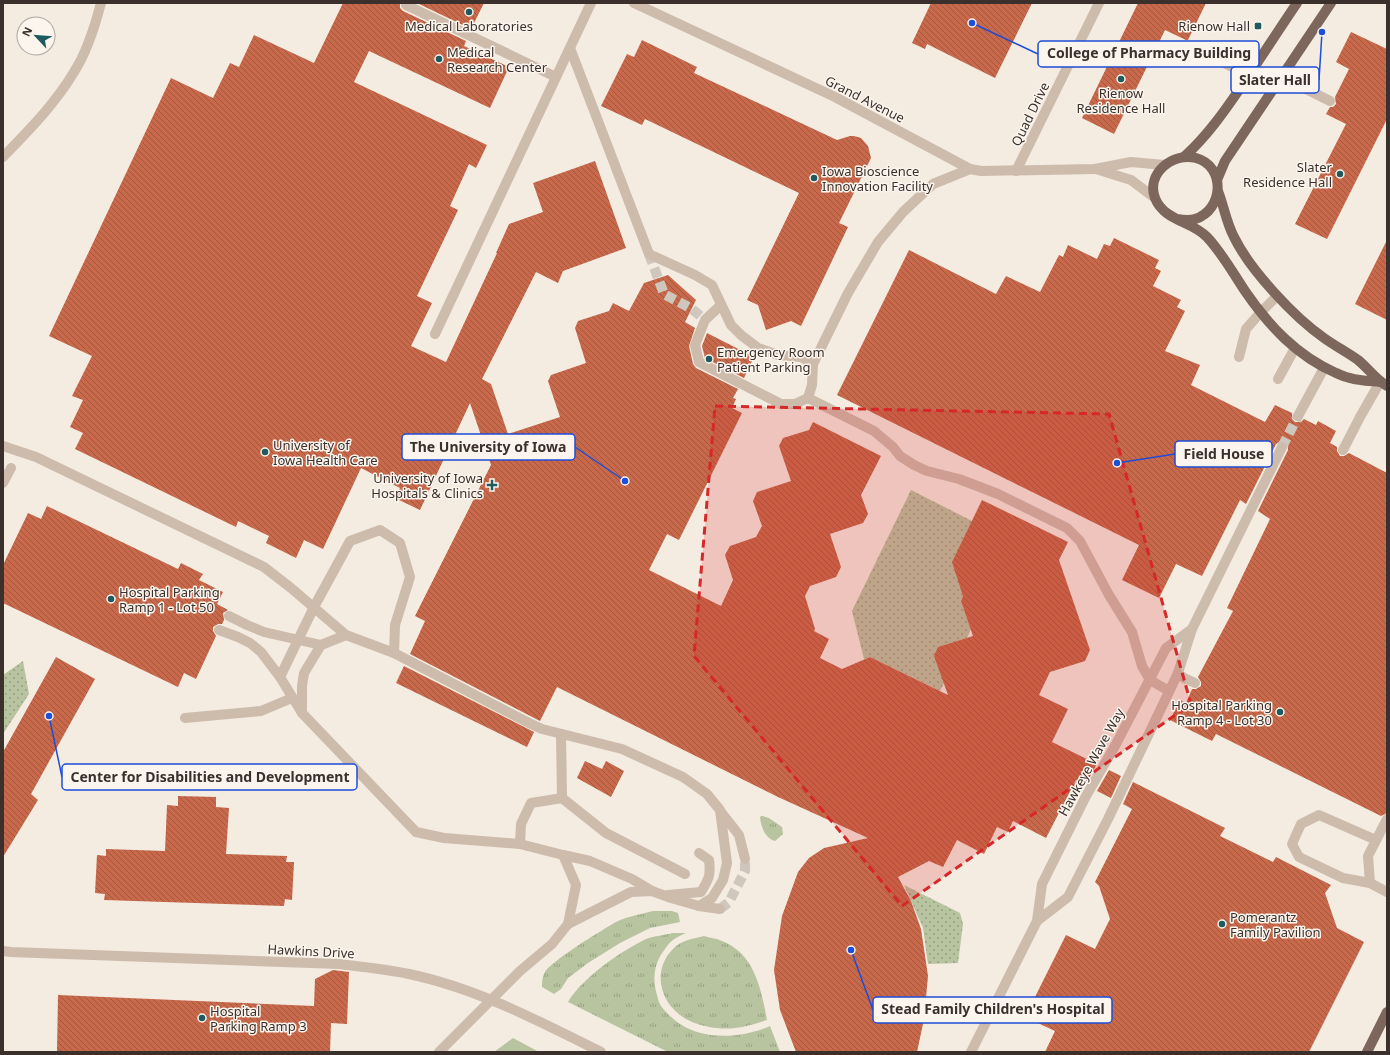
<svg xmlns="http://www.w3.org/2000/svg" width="1390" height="1055" viewBox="0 0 1390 1055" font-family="'Noto Sans',sans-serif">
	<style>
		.grass { fill: url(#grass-tufts) }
		.park { fill: url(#park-dots) }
		.pitch { fill: #b8c4a0 }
		.building { fill: url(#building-back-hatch) }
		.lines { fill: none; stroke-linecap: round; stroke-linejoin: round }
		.minor-tunnel { stroke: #cfc6bd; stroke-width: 10; stroke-dasharray: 10 5; stroke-linecap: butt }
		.minor { stroke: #cdbbac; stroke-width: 10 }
		.major { stroke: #7d675c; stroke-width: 10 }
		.marked { fill: #d62828; fill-opacity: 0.2; stroke: #d62828; stroke-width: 3; stroke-dasharray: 8 5; stroke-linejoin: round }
		.poi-dot { fill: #1f5a5e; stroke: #fbf5ee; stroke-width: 1.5 }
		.labels { text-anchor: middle; stroke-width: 3; stroke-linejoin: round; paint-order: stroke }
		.poi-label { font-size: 13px; fill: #3b302b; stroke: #fbf5ee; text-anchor: start }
		.street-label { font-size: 13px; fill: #3b302b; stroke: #fbf5ee }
		.leader { fill: none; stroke: #1d4ed8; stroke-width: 1.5 }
		.callout-dot { fill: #1d4ed8; stroke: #fbf5ee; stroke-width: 1.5 }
		.callout { fill: #fbf5ee; stroke: #1d4ed8; stroke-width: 1.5 }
		.callout-label { font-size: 14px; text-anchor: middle; font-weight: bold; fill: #3b302b }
	</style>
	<defs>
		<pattern id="grass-tufts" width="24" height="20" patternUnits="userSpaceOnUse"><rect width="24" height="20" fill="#b8c4a0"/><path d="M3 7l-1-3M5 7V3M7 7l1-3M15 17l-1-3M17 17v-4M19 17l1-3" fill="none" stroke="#97a083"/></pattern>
		<pattern id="park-dots" width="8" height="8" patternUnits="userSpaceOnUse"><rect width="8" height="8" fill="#b8c4a0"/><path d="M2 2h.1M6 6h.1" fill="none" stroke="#97a083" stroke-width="1.8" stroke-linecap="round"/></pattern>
		<pattern id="building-back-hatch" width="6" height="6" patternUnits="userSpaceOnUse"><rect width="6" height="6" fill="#c8694b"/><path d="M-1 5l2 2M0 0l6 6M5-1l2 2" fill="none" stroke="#a4573f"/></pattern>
	</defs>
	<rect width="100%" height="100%" fill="#f4ebe1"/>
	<!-- grass -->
	<g class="grass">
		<path d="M762 816 769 818 782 827 783 834 775 841C765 838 761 827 760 817Z"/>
		<path d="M653 911H672L678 913 680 922 650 928 620 943 588 963 568 978 561 989 554 994 542 987C542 982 542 977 545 972 551 961 605 928 618 921 629 916 642 914 653 911Z"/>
		<path d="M673 933H686C681 935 677 937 673 940 669 943 667 946 665 949 654 963 652 978 657 995 658 999 659 1003 661 1006 668 1015 677 1023 687 1028 711 1040 745 1037 770 1026L780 1052H668L568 1002C582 978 621 951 646 939 654 936 665 935 673 933Z"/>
		<path d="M704 936C710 938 716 938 722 941 755 954 761 989 767 1020 757 1023 746 1027 735 1028 721 1030 703 1027 690 1021 661 1008 650 972 673 949 681 940 693 939 704 936Z"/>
	</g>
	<!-- park -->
	<g class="park">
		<path d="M911 490 972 521 963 596 961 601 971 629 967 638 938 647 944 683 940 691 870 657 864 659 852 611Z"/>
		<path d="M23 661 29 694 3 734V675Z"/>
		<path d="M904 885 960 913 963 924 958 963 928 964 923 928Z"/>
	</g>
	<!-- pitch -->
	<path class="pitch" d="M513 1038 539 1052H494Z"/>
	<!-- building -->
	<g class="building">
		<path d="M343 3H400V8L403 11 466 41 464 46 509 67 490 108 369 51 354 82 487 145 476 168 469 164 450 206 458 210 417 296 432 303 411 346 446 362 497 253H496L509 224 543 212 533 183 595 161 626 248 563 271 558 283 536 272 482 379 491 384 508 434 560 417 548 381 551 375 586 363 575 328 578 321 609 311 613 303 629 311 644 283 668 275 696 300 685 322 695 328 689 346 693 364 696 368 738 389 733 398 736 399 732 408 742 413 679 540 667 534 649 570 721 606 733 580 725 555 730 546 756 537 762 526 753 501 757 492 791 481 779 446 783 438 809 430 813 422 881 456 861 495 868 514 863 523 830 534 841 567 836 577 810 586 805 596 815 629 814 631 829 639 820 658 842 669 870 657 948 695 934 656 938 647 973 636 961 601 963 596 952 562 982 500 1068 542 1059 560 1090 650 1085 661 1050 672 1039 695 1068 709 1052 742 1097 764 1085 785 1076 780 1046 838 1013 821 1008 832 997 827 984 854 957 840 943 867 929 861 898 877 911 901 921 929 928 976 924 1019 917 1052H796L780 1010 774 970 782 916 798 872 809 858 824 848 868 838 778 797 557 687 540 721 410 654 425 621 415 616 491 465 470 403 420 510 395 498 400 488 361 468 323 549 304 540 296 558 266 543 269 536 238 521 236 527 75 449 83 433 70 427 83 400 72 396 92 356 49 336 171 78 213 98 230 63 239 67 254 35 314 63Z"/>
		<path d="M417 3H484L471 29Z"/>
		<path d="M931 3H1032L995 78 927 44 925 49 912 43Z"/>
		<path d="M1138 3H1206L1188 40H1186L1165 30 1114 134 1082 118Z"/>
		<path d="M1351 32 1387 49V119L1327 239 1295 224 1346 124 1326 114 1330 107H1333L1336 104 1335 97 1349 69 1336 62Z"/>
		<path d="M642 40 697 67 694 73 837 140 850 136H854L861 138 868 146 871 158 839 223 848 227 801 326 791 321 766 330 758 305 747 300 799 193 645 119 642 125 601 106 627 54 634 57Z"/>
		<path d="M1114 238 1159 260 1155 268 1161 271 1153 286 1181 300 1177 307 1185 311 1165 351 1200 365 1191 385 1265 422 1275 405 1292 413V419L1295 422H1301L1304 419 1316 425 1318 421 1336 431 1330 443 1337 447V451L1340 456H1344L1349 453 1387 473V813L1381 816 1216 734 1212 741 1170 720 1180 700 1186 703 1192 689H1196L1201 686V682L1198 677 1233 611 1227 608 1270 519 1258 511 1288 450V446L1285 441H1281L1276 444 1246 504 1240 500 1202 576 1176 564 1159 598 1122 580 1139 545 837 395 909 250 996 294 1006 276 1040 292 1059 255 1063 257 1068 245 1097 259 1104 244 1110 246Z"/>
		<path d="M1387 240V320L1355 304Z"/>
		<path d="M707 333 754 357 744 378 705 358 702 346Z"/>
		<path d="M47 506 178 569 181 563 203 574 199 580 223 592 217 604 228 610 223 613 224 620 222 624H218L213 627V631L216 636 196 679 184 673 178 687 3 603V565L28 513 41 519Z"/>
		<path d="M56 657 95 679 31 794 38 800 3 857V752Z"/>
		<path d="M404 666 534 732 527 747 396 683Z"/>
		<path d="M585 761 602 769 606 761 624 771 611 797 577 778Z"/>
		<path d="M1109 770 1121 776 1111 798 1097 791Z"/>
		<path d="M1133 782 1225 828 1220 836 1273 862 1276 857 1331 885 1325 893 1337 928 1364 942 1309 1052H1045L1055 1031 1025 1017 1066 935 1095 949 1110 919 1099 886 1095 882 1132 809 1123 804Z"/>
		<path d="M178 796 216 797V807L229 808 226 854 287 856 286 862H294L292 900 285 899 284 906 104 900 105 894 95 893 97 855 106 856V849L165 851 167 805 178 806Z"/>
		<path d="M333 970 349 972 347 1024 331 1023 330 1052H57L58 995 314 1006 315 979Z"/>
	</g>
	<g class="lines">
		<!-- minor-tunnel -->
		<g class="minor-tunnel">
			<path d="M649 254 664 294 692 309 705 320"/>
			<path d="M1282 447 1298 416"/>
			<path d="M720 909 729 902 745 871V859"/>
		</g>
		<!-- minor -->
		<g class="minor">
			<path d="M407 3 406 5 556 77"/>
			<path d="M634 3 835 97 970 169 981 171 1095 169 1131 162 1164 165"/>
			<path d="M1189 46 1249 75"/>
			<path d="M570 48 649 254 695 275 712 285 731 325 741 335 758 348 778 355 801 357 813 364 848 293 878 242 903 212 933 184 970 169"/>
			<path d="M1282 77 1330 101"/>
			<path d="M3 157C29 130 55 104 74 72 87 52 95 26 101 3"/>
			<path d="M1096 169 1131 180 1155 198"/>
			<path d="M1016 171 1099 3"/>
			<path d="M721 305 705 320 695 345 699 362 781 404H795L808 398 812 385 813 364"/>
			<path d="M435 334 591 3"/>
			<path d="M1239 357 1246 329 1260 313 1277 296"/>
			<path d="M1278 379 1295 348"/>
			<path d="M808 398 874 431 893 447 900 456 914 465 927 471 959 479 998 494 1067 528 1080 541 1109 595 1132 632 1142 666 1150 680 1169 691"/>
			<path d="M1298 416 1324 368"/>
			<path d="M3 446 36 457 264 567 291 588 346 635 394 653 529 723 542 729 622 749 683 777 707 794 720 810 727 863 723 880 712 898 699 906 671 898 652 891 631 892 568 924 552 944 520 971 439 1052"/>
			<path d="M1343 450 1360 417 1380 382"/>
			<path d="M3 483 11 468"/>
			<path d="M229 616 247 625 264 632 321 645"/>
			<path d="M219 630 238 637 250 643 261 652 280 677 302 713 416 832 444 838 520 844 563 855 576 885 568 924"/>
			<path d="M1178 673 1184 678 1195 683"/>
			<path d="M280 677 314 607 350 541 380 530 400 543 410 577 395 625 394 653"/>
			<path d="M302 713V686L304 673 321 645 346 635"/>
			<path d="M185 718 261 711 292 698"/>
			<path d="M561 734 562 798"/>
			<path d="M721 812 739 835 745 859"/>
			<path d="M1387 819 1368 856 1370 883 1387 892"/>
			<path d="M520 844 521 824 531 803 562 798 606 833 685 874"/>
			<path d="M563 855 590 861 632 879 652 891"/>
			<path d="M1370 883 1343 878 1299 857 1292 844 1301 824 1319 815 1376 840"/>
			<path d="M668 895 701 892C709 879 711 875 709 860L699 853"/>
			<path d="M699 906 720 909"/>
			<path d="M1037 921 1068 897 1108 819 1178 673 1192 629 1282 447"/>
			<path d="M3 951 11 952 339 964C362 967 386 969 409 974 476 988 539 1021 601 1052"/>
			<path d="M971 1052 1037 921 1042 884 1086 796 1115 746 1166 648 1192 629"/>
		</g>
		<!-- major -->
		<g class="major">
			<path d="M1185 156C1207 136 1224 112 1241 87 1260 59 1278 31 1297 3"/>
			<path d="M1217 180 1225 161 1331 3"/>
			<path d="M1218 191C1224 206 1226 222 1234 237 1250 270 1294 317 1324 338 1335 346 1347 352 1358 360 1368 368 1375 379 1387 386"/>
			<path d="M1177 219C1183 220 1189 221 1195 219 1224 210 1226 166 1196 158 1173 152 1146 173 1155 198 1164 221 1192 221 1207 237 1222 253 1233 273 1245 291 1269 326 1297 356 1336 373 1341 375 1345 377 1350 378 1360 381 1370 381 1380 382"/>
			<path d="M1367 1052 1387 1012"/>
		</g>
	</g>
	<!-- marked area -->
	<path class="marked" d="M715 406 1109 414 1191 704 902 906 694 656Z"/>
	<!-- markers -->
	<g class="poi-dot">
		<circle cx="469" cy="12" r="4"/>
		<rect x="1254" y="22" width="8" height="8" rx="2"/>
		<circle cx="439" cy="59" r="4"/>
		<circle cx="1121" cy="79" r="4"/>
		<circle cx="1340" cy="174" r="4"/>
		<circle cx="814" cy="178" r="4"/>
		<circle cx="709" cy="359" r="4"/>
		<circle cx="265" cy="452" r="4"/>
		<path d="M490 479h4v4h4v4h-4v4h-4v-4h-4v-4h4z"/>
		<circle cx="111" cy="599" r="4"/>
		<circle cx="1280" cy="712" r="4"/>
		<circle cx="1222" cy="924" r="4"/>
		<circle cx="202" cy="1018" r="4"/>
	</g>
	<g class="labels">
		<!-- poi labels -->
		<g class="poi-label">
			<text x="469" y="31" text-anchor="middle">Medical Laboratories</text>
			<text x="1250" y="31" text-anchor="end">Rienow Hall</text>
			<text x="447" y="57">Medical<tspan x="447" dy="15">Research Center</tspan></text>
			<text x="1121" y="98" text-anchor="middle">Rienow<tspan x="1121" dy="15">Residence Hall</tspan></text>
			<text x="1332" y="172" text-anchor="end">Slater<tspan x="1332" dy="15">Residence Hall</tspan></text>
			<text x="822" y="176">Iowa Bioscience<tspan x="822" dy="15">Innovation Facility</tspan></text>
			<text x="717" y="357">Emergency Room<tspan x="717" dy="15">Patient Parking</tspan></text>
			<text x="273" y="450">University of<tspan x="273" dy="15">Iowa Health Care</tspan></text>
			<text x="483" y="483" text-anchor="end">University of Iowa<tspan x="483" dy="15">Hospitals &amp; Clinics</tspan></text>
			<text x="119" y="597">Hospital Parking<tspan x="119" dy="15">Ramp 1 - Lot 50</tspan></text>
			<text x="1272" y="710" text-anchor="end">Hospital Parking<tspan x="1272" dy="15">Ramp 4 - Lot 30</tspan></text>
			<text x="1230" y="922">Pomerantz<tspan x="1230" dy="15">Family Pavilion</tspan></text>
			<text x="210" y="1016">Hospital<tspan x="210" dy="15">Parking Ramp 3</tspan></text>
		</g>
		<!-- street labels -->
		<g class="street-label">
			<text transform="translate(865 99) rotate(27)" y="5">Grand Avenue</text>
			<text transform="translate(1030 114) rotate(-64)" y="5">Quad Drive</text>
			<text transform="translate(1091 762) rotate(-61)" y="5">Hawkeye Wave Way</text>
			<text transform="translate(311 951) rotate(3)" y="5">Hawkins Drive</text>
		</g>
	</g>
	<!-- callouts -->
	<path class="leader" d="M972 23L1038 54M1322 32L1319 80M625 481L575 447M1117 463L1175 454M49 716L62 777M851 950L873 1010"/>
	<g class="callout-dot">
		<circle cx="972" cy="23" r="4"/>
		<circle cx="1322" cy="32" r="4"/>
		<circle cx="625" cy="481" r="4"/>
		<circle cx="1117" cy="463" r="4"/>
		<circle cx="49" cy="716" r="4"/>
		<circle cx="851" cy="950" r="4"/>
	</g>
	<g class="callout">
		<rect x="1038" y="41" width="221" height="26" rx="4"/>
		<rect x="1231" y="67" width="88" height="26" rx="4"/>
		<rect x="402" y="434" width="173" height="26" rx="4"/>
		<rect x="1175" y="441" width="97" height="26" rx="4"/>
		<rect x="62" y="764" width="295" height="26" rx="4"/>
		<rect x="873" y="997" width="239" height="26" rx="4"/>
	</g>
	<g class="callout-label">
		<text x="1149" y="58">College of Pharmacy Building</text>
		<text x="1275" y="85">Slater Hall</text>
		<text x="488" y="452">The University of Iowa</text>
		<text x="1224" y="459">Field House</text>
		<text x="210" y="782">Center for Disabilities and Development</text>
		<text x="993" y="1014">Stead Family Children's Hospital</text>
	</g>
	<!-- border -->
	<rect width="1390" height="1055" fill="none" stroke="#3b302b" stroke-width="8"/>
	<!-- north arrow -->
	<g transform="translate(36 36) rotate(296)"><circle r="19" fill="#fbf5ee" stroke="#aea6a0"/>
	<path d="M0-3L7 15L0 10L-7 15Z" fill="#1f5a5e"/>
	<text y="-6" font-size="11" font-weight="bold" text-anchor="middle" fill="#3b302b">N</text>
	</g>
</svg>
